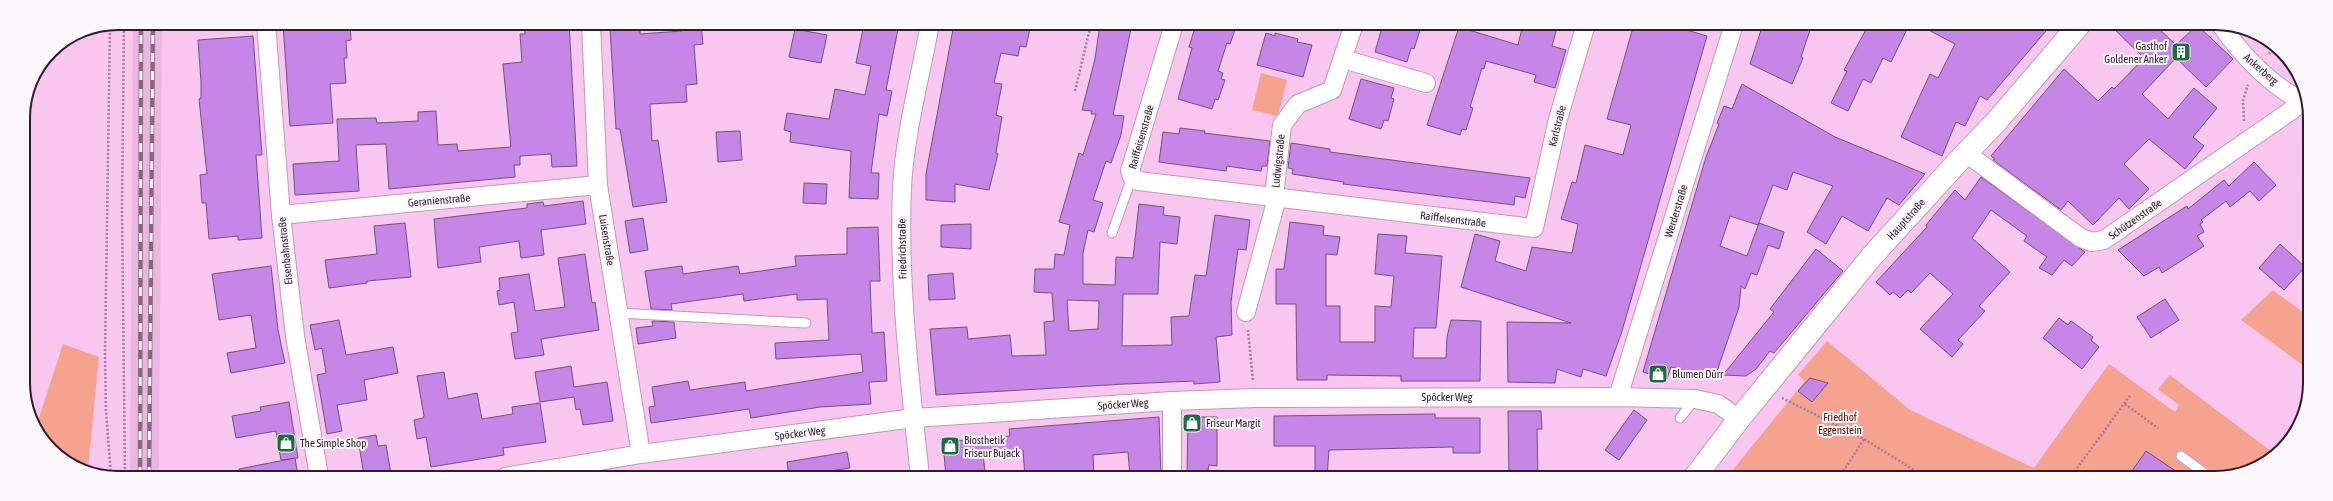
<svg xmlns="http://www.w3.org/2000/svg" width="2333" height="501" viewBox="0 0 2333 501" font-family="'Asap Condensed',sans-serif">
	<style>
		.built { fill: #ebb6e0 }
		.green { fill: #f5a28f }
		.building { fill: #c686e8; stroke: #6f537f; fill-rule: evenodd }
		.lines { fill: none; stroke-linecap: round; stroke-linejoin: round }
		.service-casing { stroke: #c596bc; stroke-width: 11 }
		.minor-casing { stroke: #c596bc; stroke-width: 20 }
		.tertiary-casing { stroke: #c596bc; stroke-width: 24 }
		.path { stroke: #a17d9a; stroke-width: 2.5; stroke-dasharray: 2 2; stroke-linecap: butt }
		.service { stroke: #fff; stroke-width: 9 }
		.minor { stroke: #fff; stroke-width: 18 }
		.tertiary { stroke: #fff; stroke-width: 22 }
		.rail-casing { stroke: #866680; stroke-width: 4.5 }
		.rail { stroke: #fcf7fb; stroke-width: 3; stroke-dasharray: 9; stroke-linecap: butt }
		.labels { text-anchor: middle; stroke-width: 4; stroke-linejoin: round; paint-order: stroke }
		.poi-label { font-size: 11px; fill: #2e1c2b; stroke: #fcf7fb; text-anchor: start }
		.street-label { font-size: 11px; fill: #2e1c2b; stroke: #fcf7fb }
		.park-label { font-size: 11px; fill: #580c00; stroke: #fcf7fb }
		.rim { fill: none; stroke: #2e1c2b; stroke-width: 2 }
	</style>
	<rect width="100%" height="100%" fill="#f8c6ee"/>
	<!-- built -->
	<path class="built" d="M133 23H162L159 476H130Z"/>
	<!-- green -->
	<g class="green">
		<path d="M1261 73 1287 80 1278 116 1252 110Z"/>
		<path d="M2273 290 2308 316V369L2241 320Z"/>
		<path d="M1827 341 1910 410 2034 468 2109 364 2175 412 2179 405 2158 389 2170 375 2276 455 2251 471 2221 478 1727 477 1805 381 1798 375Z"/>
		<path d="M63 344 99 357 88 470 51 450 37 424Z"/>
	</g>
	<!-- building -->
	<g class="building">
		<path d="M283 23H350L351 40 346 41 347 58H344L346 83 330 84 333 123 290 126Z"/>
		<path d="M524 23H569L577 166 552 167 551 154 520 156V165H514L515 177 389 189 386 144 356 145 359 191 295 195 293 164 339 161 337 119 376 118 377 123 418 121V112L436 111 438 145 457 144 458 151 511 147 503 64 522 62 520 34H525Z"/>
		<path d="M682 23H701L703 44 694 45 697 84 686 85 687 102 650 104 652 141 658 140 667 202 633 207 620 129H616L610 27 640 25V34L682 31Z"/>
		<path d="M864 24H899L886 90 892 91 887 116 879 114 871 173H879L878 199 849 198 851 151 790 142 791 132 784 130 787 113 829 119 835 89 865 95 871 66 856 63Z"/>
		<path d="M954 24H1031L1026 47 1020 46 1018 56 1001 53 994 83 1002 84 996 115 1002 117 996 153 998 154 989 190 955 184V202L926 200V174Z"/>
		<path d="M1100 24H1132L1113 115 1124 116 1121 135 1111 163 1106 161 1093 200 1103 203 1094 232 1088 230 1083 253V284L1115 285 1116 257 1133 258 1139 204 1164 207 1163 215 1180 217 1177 244 1160 242 1158 294H1123L1122 346 1172 345 1171 317 1189 316 1195 275 1206 276 1215 215 1250 220 1246 250 1238 249 1231 302 1232 335 1216 337 1220 382 1194 384V381L1125 384 936 395 930 329 967 327 968 339 1010 335 1012 356 1046 355 1044 322 1054 321 1052 293 1034 292 1035 269H1054L1055 254 1064 255 1070 225 1059 222 1079 153 1083 155 1096 114H1091L1092 111 1082 110 1095 59ZM1067 300 1099 301 1098 329 1069 331Z"/>
		<path d="M1196 24H1237L1230 44 1227 43 1218 71 1223 73 1221 79 1225 80 1218 100 1215 99 1212 109 1178 99 1192 48 1189 47Z"/>
		<path d="M1383 24H1422L1414 49 1411 48 1407 62 1375 52Z"/>
		<path d="M1523 24H1558L1552 46 1566 50 1555 88 1534 82 1536 75 1486 61 1484 69 1482 68 1470 107 1473 108 1466 130 1462 129 1460 135 1427 125 1459 27 1518 45Z"/>
		<path d="M1634 24H1666L1707 36 1622 331 1606 376 1583 369 1581 377 1557 369 1555 383 1508 382 1507 322 1571 323 1461 287 1475 234 1500 241 1495 261 1526 271 1532 247 1572 253 1578 224 1561 219 1572 182 1576 183 1585 145 1623 155 1631 125 1607 119Z"/>
		<path d="M1763 24H1812L1801 57 1803 58 1792 84 1750 64Z"/>
		<path d="M1869 24 1909 25 1891 62 1883 58 1871 83 1863 79 1848 111 1831 103 1847 71 1844 70Z"/>
		<path d="M1919 25H2051L1987 100 1980 96 1965 126 1956 122 1942 156 1901 137 1930 74 1938 78 1955 44Z"/>
		<path d="M2110 25H2155L2176 45 2197 25 2233 59 2206 87 2176 58 2142 94 2168 119 2194 88 2217 108 2193 137 2204 146 2185 169 2149 139 2124 164 2149 189 2129 209 2119 198 2093 225 2068 201 2061 210 1993 160 1995 159 1991 156 2064 69 2098 101 2112 87 2114 89 2144 58Z"/>
		<path d="M795 29 827 35 821 63 789 57Z"/>
		<path d="M1266 33 1275 36V33L1298 39 1297 42 1312 45 1303 77 1257 65Z"/>
		<path d="M253 36 262 155H256L262 238 238 240V236L209 239 206 203H202L200 175 207 174 199 99 201 98V82L198 40Z"/>
		<path d="M1361 79 1394 88 1391 98 1394 99 1388 121 1384 120 1381 129 1349 119Z"/>
		<path d="M1742 84 1835 137 1925 174 1899 205 1887 198 1868 231 1842 216 1826 244 1807 232 1833 186 1793 172 1787 190 1773 185 1758 225 1730 216 1720 246 1747 256 1759 223 1784 232 1779 249 1768 245 1757 275 1751 273 1745 289 1741 286 1739 307 1715 377H1705L1671 367 1667 379 1643 372 1706 157 1719 124 1717 123 1724 106 1732 109Z"/>
		<path d="M1180 128 1205 131 1204 133 1270 141 1267 166H1262L1261 171 1227 166 1226 171 1159 162 1163 132 1179 134Z"/>
		<path d="M740 131 742 160 718 162 716 132Z"/>
		<path d="M1291 143 1330 149V152L1530 178 1525 198 1515 196 1514 205 1343 184 1344 182 1292 174 1293 169 1288 168Z"/>
		<path d="M2254 162 2276 185 2259 201 2250 191 2230 207 2226 201 2201 220 2203 222 2200 224 2204 232 2197 236 2204 246 2181 261 2162 273 2159 267 2144 276 2118 250 2187 206 2188 209 2224 180 2229 186Z"/>
		<path d="M1981 177 2085 252 2072 266 2064 260 2052 275 2039 268 2047 257 2024 241 2027 236 1991 210 1972 238 2010 272 1979 306 1985 311 1958 340 1963 344 1952 357 1920 329 1953 294 1930 273 1911 293 1908 290 1900 298 1893 292 1890 295 1876 282 1927 227 1926 225 1955 190 1965 200Z"/>
		<path d="M804 183 827 184 826 204 803 203Z"/>
		<path d="M583 201 586 224 541 230 544 255 521 258 519 241 479 247 481 262 438 268 434 219 527 208V204L543 202 544 206Z"/>
		<path d="M643 218 648 250 630 253 625 221Z"/>
		<path d="M1290 222 1324 226 1323 235 1340 237 1337 255 1326 254V306H1340V342H1375V306L1391 307 1394 276 1375 274 1378 234 1407 236 1405 253 1442 256 1436 328H1414L1413 358H1446L1447 337 1451 320 1481 321 1480 381H1401V376L1327 375V380H1297L1296 304H1276V269H1284Z"/>
		<path d="M405 223 411 277 367 281V283L329 288 325 260 377 254 374 226Z"/>
		<path d="M971 224V249L941 247V225Z"/>
		<path d="M878 227 880 281H870L872 333 884 332 887 381 869 382 871 404 820 407 751 418 749 409 651 423 649 407 655 406 652 387 688 381 690 390 745 382 746 391 863 372 861 354 776 359 775 343 829 340 827 299 797 300V294L744 301 743 294 671 304 672 310 651 309 645 271 682 266 683 274 738 266 740 274 796 266 795 256 847 254V228Z"/>
		<path d="M2280 244 2305 267 2284 290 2259 268Z"/>
		<path d="M1816 249 1843 271 1774 353 1770 351 1756 369 1746 376 1723 375 1774 312 1770 309Z"/>
		<path d="M585 254 592 303 595 302 599 330 541 339 544 355 515 359 511 333 518 332 514 302 499 305 497 291 500 290 499 278 529 274 535 311 565 307 558 258Z"/>
		<path d="M271 266 278 330 285 363 231 373 227 353 256 348 251 315 219 320 212 274Z"/>
		<path d="M953 273 955 299 929 300 928 275Z"/>
		<path d="M2165 299 2179 320 2151 338 2137 317Z"/>
		<path d="M2059 318 2068 325 2071 321 2093 337 2091 340 2099 347 2082 369 2043 338Z"/>
		<path d="M339 320 346 355 393 347 398 373 364 380 367 400 337 405 342 431 327 434 317 375 326 373 322 348 315 350 310 325Z"/>
		<path d="M652 321 674 322 676 338 638 344 636 328 653 326Z"/>
		<path d="M571 366 574 387 607 382 613 421 583 425 580 409 576 410 574 397 540 402 535 372Z"/>
		<path d="M444 372 448 399 477 393 482 419 513 414 512 407 540 403 546 442 503 448 504 455 431 467 426 437 417 439 414 420 423 418 424 416 417 376Z"/>
		<path d="M1810 378 1828 383 1812 402 1798 391Z"/>
		<path d="M289 402 298 458 281 460 276 431 236 438 232 416 261 411 260 407Z"/>
		<path d="M1634 410 1647 420 1619 460 1605 450Z"/>
		<path d="M1508 411H1541L1542 429H1537L1538 477H1509Z"/>
		<path d="M1435 414V418H1480V453H1453V447L1329 450 1327 477H1315V446H1274V416Z"/>
		<path d="M1159 417 1161 477H1130L1128 452 1093 455 1094 477H1025L1023 450 983 454 985 472H982L983 477H946L943 442 1010 436 1009 429Z"/>
		<path d="M1188 417H1217V466L1209 465 1207 475H1187Z"/>
		<path d="M376 435 378 446 386 445 391 474 364 476 358 438Z"/>
		<path d="M2146 451 2186 478H2127Z"/>
		<path d="M847 452 850 468 789 477 787 462Z"/>
		<path d="M295 458 298 476H239V469Z"/>
	</g>
	<g class="lines">
		<!-- service casing -->
		<g class="service-casing">
			<g id="service">
				<path d="M1112 233 1132 177"/>
				<path d="M618 313 806 323"/>
				<path d="M1680 418 1695 399"/>
				<path d="M2181 456 2211 478"/>
			</g>
		</g>
		<!-- minor casing -->
		<g class="minor-casing">
			<g id="minor">
				<path d="M266 23 281 215 295 336 319 476"/>
				<path d="M591 23 598 185 641 454"/>
				<path d="M1174 24 1130 171 1132 177 1138 181 1534 228 1558 119 1586 24"/>
				<path d="M2221 25C2242 56 2274 89 2308 104"/>
				<path d="M1343 59 1426 83"/>
				<path d="M1966 153 2081 238 2092 242 2104 240 2292 110 2302 101"/>
				<path d="M1274 197 1282 125 1298 104 1332 90 1354 24"/>
				<path d="M281 215 598 185"/>
				<path d="M1246 312 1277 198"/>
				<path d="M1618 397 1734 24"/>
				<path d="M505 477 641 454 914 418 1172 401 1254 398 1618 397 1695 399 1718 404 1739 419"/>
				<path d="M920 477C910 381 898 284 902 187 905 133 920 78 930 24"/>
				<path d="M1172 477V401"/>
			</g>
		</g>
		<!-- tertiary casing -->
		<g class="tertiary-casing">
			<path id="tertiary" d="M1695 477 1739 419 1872 256 1966 153 1996 122 2079 25"/>
		</g>
		<!-- path -->
		<g class="path">
			<path d="M124 23 122 210 125 476"/>
			<path d="M110 25 105 355 106 411 111 476"/>
			<path d="M2269 54 2275 47"/>
			<path d="M1075 91 1091 24"/>
			<path d="M2244 121 2243 100 2248 85"/>
			<path d="M1248 330 1253 381"/>
			<path d="M1782 398 1864 439 1927 478"/>
			<path d="M2125 404 2158 428"/>
			<path d="M1839 478 1864 439"/>
			<path d="M2070 478 2131 394"/>
		</g>
		<!-- service -->
		<use href="#service" class="service"/>
		<!-- minor -->
		<use href="#minor" class="minor"/>
		<!-- tertiary -->
		<use href="#tertiary" class="tertiary"/>
		<!-- rail casing -->
		<g class="rail-casing">
			<g id="rail">
				<path d="M140 476 141 23"/>
				<path d="M149 476 153 23"/>
			</g>
		</g>
		<!-- rail -->
		<use href="#rail" class="rail"/>
	</g>
	<!-- icons -->
	<defs>
		<g id="building-square" transform="scale(1)"><rect x="-9" y="-9" width="18" height="18" rx="4" fill="#1b6d3e" stroke="#fcf7fb"/><path d="M-4-6H4V6H1V3H-1V6H-4ZM-2.5-4.3h1.7v1.8h-1.7ZM.8-4.3h1.7v1.8H.8ZM-2.5-1h1.7V.8h-1.7ZM.8-1h1.7V.8H.8Z" fill="#fff"/></g>
		<g id="shop-square" transform="scale(1)"><rect x="-9" y="-9" width="18" height="18" rx="4" fill="#1b6d3e" stroke="#fcf7fb"/><path d="M-5-2.5h2.3a2.7 3.5 0 0 1 5.4 0H5L5.5 6h-11ZM-1.5-2.5h3a1.5 2.3 0 0 0-3 0Z" fill="#fff"/></g>
	</defs>
	<g fill-rule="evenodd">
		<use href="#building-square" x="2181" y="52"/>
		<use href="#shop-square" x="1658" y="374"/>
		<use href="#shop-square" x="1192" y="423"/>
		<use href="#shop-square" x="286" y="443"/>
		<use href="#shop-square" x="950" y="446"/>
	</g>
	<g class="labels">
		<!-- poi labels -->
		<g class="poi-label">
			<text x="2167" y="50" text-anchor="end">Gasthof<tspan x="2167" dy="13">Goldener Anker</tspan></text>
			<text x="1672" y="378">Blumen Dürr</text>
			<text x="1206" y="427">Friseur Margit</text>
			<text x="964" y="444">Biosthetik<tspan x="964" dy="13">Friseur Bujack</tspan></text>
			<text x="300" y="447">The Simple Shop</text>
		</g>
		<!-- street labels -->
		<g class="street-label">
			<text transform="translate(2261 69) rotate(41)" y="4">Ankerberg</text>
			<text transform="translate(1557 126) rotate(-76)" y="4">Karlstraße</text>
			<text transform="translate(1141 137) rotate(-74)" y="4">Raiffeisenstraße</text>
			<text transform="translate(1278 161) rotate(-84)" y="4">Ludwigstraße</text>
			<text transform="translate(439 200) rotate(-5)" y="4">Geranienstraße</text>
			<text transform="translate(1676 211) rotate(-73)" y="4">Werderstraße</text>
			<text transform="translate(1453 219) rotate(7)" y="4">Raiffeisenstraße</text>
			<text transform="translate(1906 219) rotate(-48)" y="4">Hauptstraße</text>
			<text transform="translate(2135 219) rotate(-35)" y="4">Schützenstraße</text>
			<text transform="translate(607 240) rotate(81)" y="4">Luisenstraße</text>
			<text transform="translate(902 249) rotate(-91)" y="4">Friedrichstraße</text>
			<text transform="translate(285 251) rotate(-96)" y="4">Eisenbahnstraße</text>
			<text x="1447" y="401">Spöcker Weg</text>
			<text transform="translate(1123 404) rotate(-4)" y="4">Spöcker Weg</text>
			<text transform="translate(800 433) rotate(-7)" y="4">Spöcker Weg</text>
		</g>
		<!-- park labels -->
		<g class="park-label">
			<text x="1840" y="421">Friedhof<tspan x="1840" dy="13">Eggenstein</tspan></text>
		</g>
	</g>
	<!-- crop -->
	<path d="M0 0H2333V501H0ZM118 30H2215A88 88 0 0 1 2303 118V383A88 88 0 0 1 2215 471H118A88 88 0 0 1 30 383V118A88 88 0 0 1 118 30Z" fill="#fcf7fb" fill-rule="evenodd"/>
	<path class="rim" d="M118 30H2215A88 88 0 0 1 2303 118V383A88 88 0 0 1 2215 471H118A88 88 0 0 1 30 383V118A88 88 0 0 1 118 30Z"/>
</svg>
